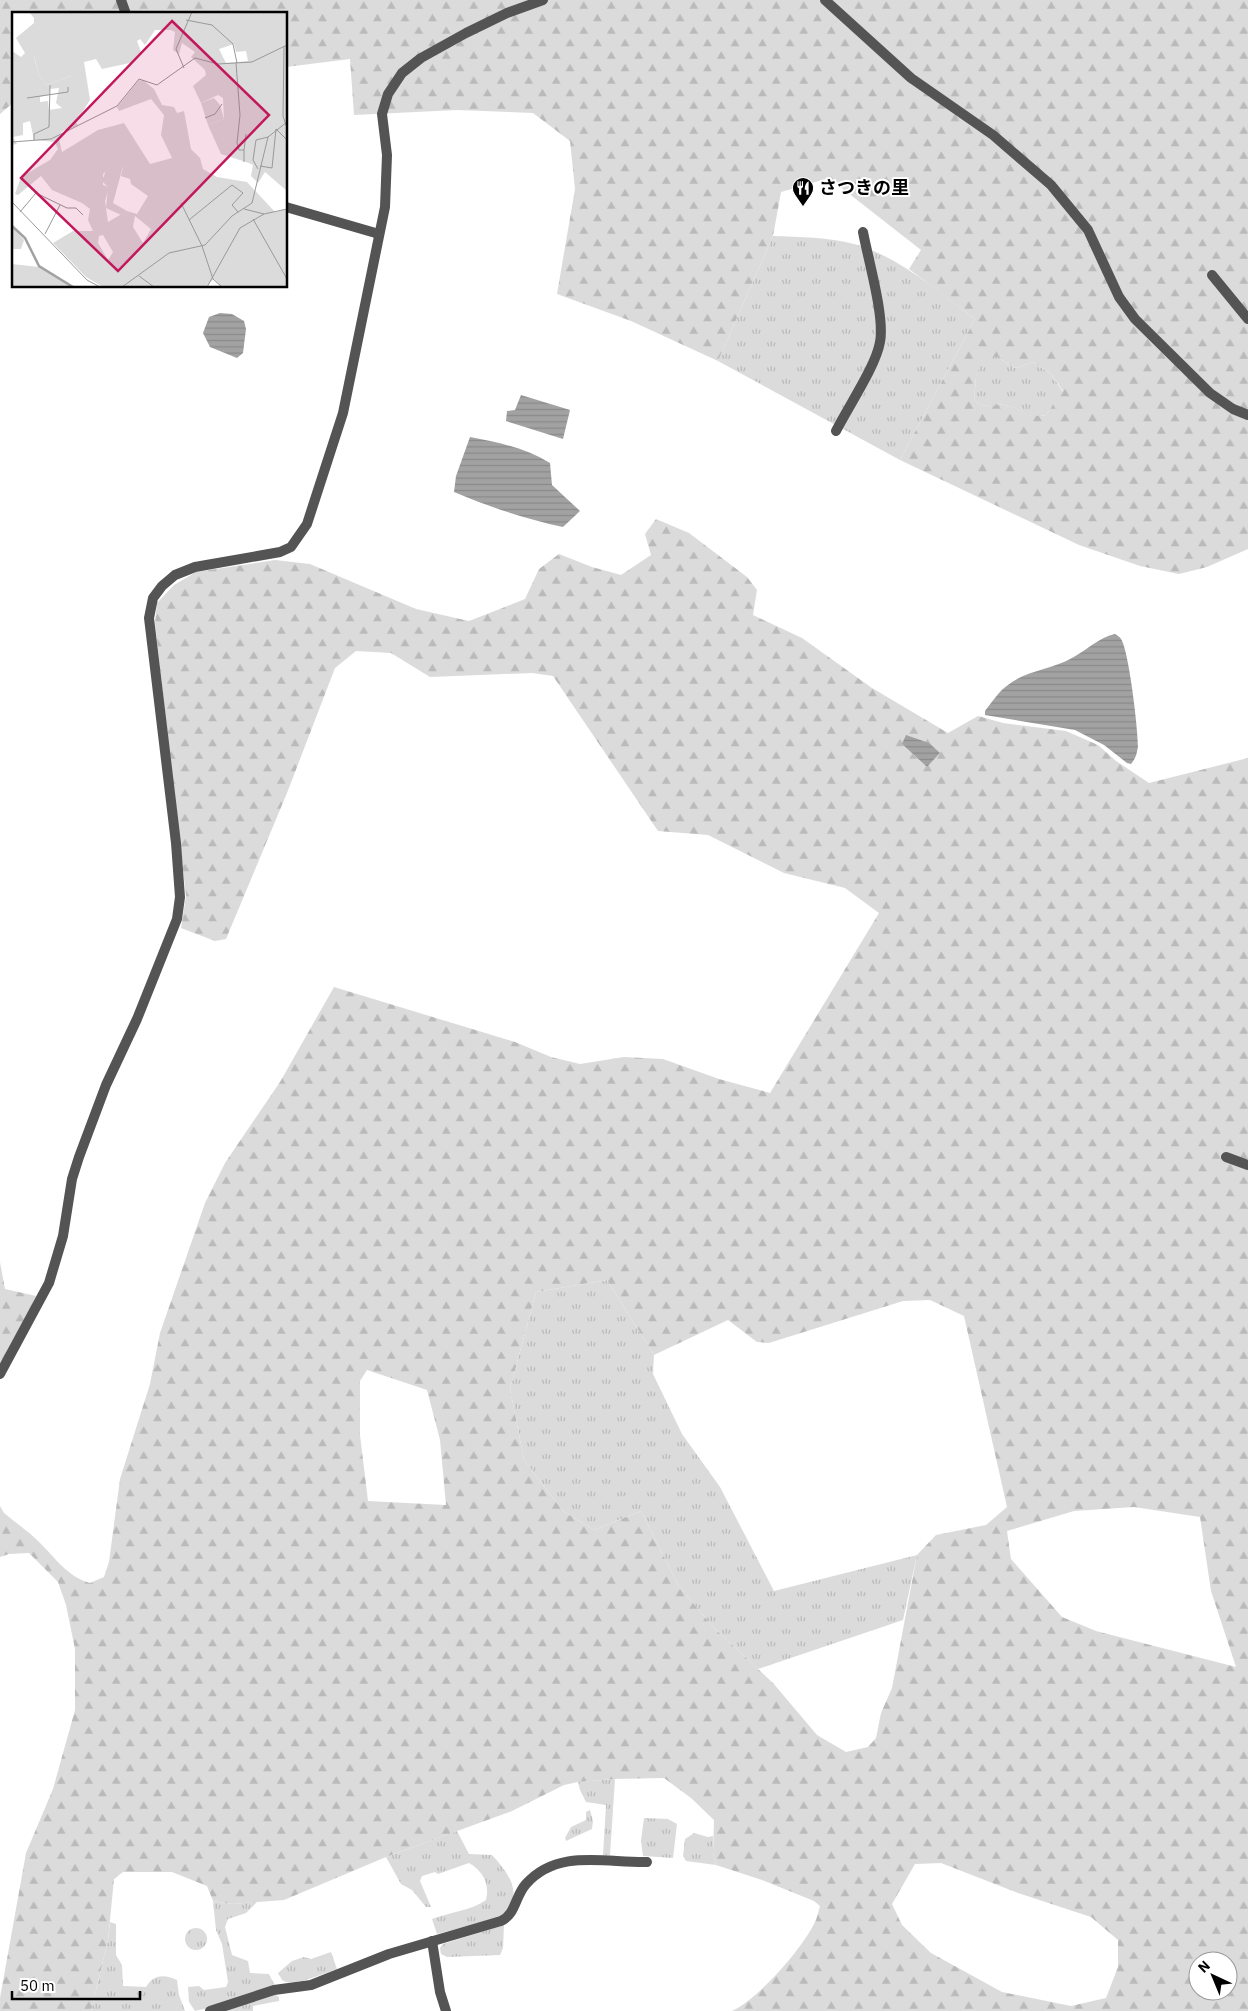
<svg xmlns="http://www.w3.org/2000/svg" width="1248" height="2011" viewBox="0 0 1248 2011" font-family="'IBM Plex Sans','Noto Sans JP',sans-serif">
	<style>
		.grass { fill: url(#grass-tufts) }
		.forest { fill: url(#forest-firs); fill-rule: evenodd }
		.water { fill: url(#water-rules) }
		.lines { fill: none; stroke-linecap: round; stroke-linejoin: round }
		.service { stroke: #545454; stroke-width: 10 }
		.minor { stroke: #545454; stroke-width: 10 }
		.labels { text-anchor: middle; stroke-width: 4; stroke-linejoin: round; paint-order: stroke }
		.poi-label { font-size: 18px; font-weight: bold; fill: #000; stroke: #fff; text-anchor: start }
		.inset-river { fill: none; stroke: #a2a2a2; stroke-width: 2.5 }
		.inset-road { fill: none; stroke: #999; stroke-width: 1 }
		.view { fill: #c2185b; fill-opacity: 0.15; stroke: #c2185b; stroke-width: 2.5 }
		.inset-edge { fill: none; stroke: #000; stroke-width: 2.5 }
	</style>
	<defs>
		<pattern id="grass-tufts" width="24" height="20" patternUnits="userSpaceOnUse" patternTransform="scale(1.25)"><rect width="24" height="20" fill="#dbdbdb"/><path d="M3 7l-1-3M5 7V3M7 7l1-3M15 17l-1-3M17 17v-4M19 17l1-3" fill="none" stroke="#bababa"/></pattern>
		<pattern id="forest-firs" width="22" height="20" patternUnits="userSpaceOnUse" patternTransform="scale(1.25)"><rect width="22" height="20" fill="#dbdbdb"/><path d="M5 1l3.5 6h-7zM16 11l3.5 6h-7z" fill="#bababa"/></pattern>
		<pattern id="water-rules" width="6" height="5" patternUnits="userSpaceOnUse" patternTransform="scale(1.25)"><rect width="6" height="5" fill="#a2a2a2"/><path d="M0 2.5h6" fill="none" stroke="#8a8a8a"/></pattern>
	</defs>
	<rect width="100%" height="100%" fill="#fff"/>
	<!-- grass -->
	<g class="grass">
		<path d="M773 236C800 237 828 237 854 244 898 256 939 292 975 319L900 460 718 361Z"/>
		<path d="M983 357H997L1015 368 1033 362 1051 374 1063 392 1046 415C1021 420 1023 408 1005 405 989 403 992 411 974 401L976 377Z"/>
		<path d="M607 1280 654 1355 653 1374 682 1434 720 1487 774 1591 917 1555 903 1620 758 1669 714 1628 678 1585 641 1511 594 1530 563 1511 524 1460 510 1389 536 1292Z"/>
		<path d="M615 1779 610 1855H603L606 1805 586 1802 580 1790 578 1782Z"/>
		<path d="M590 1810 593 1821 592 1829 566 1841 565 1838 571 1827 586 1820V1812Z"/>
		<path d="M644 1818 668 1819 677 1824 673 1858 643 1856 641 1841Z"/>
		<path d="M457 1831 469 1854 492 1855C511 1876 526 1897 498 1918L437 1934 432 1919C450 1912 470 1911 486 1900 490 1884 483 1871 469 1863L438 1874 435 1872 422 1876 420 1881 431 1907H426L412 1890 401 1884 386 1857Z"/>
		<path d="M694 1833 708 1837 713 1836V1853L716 1865 686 1861 683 1856 685 1839Z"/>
		<path d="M213 1901 232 1904 257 1902 246 1913 228 1919 225 1927 232 1955 248 1961 250 1973 269 1974 275 1986 213 2007 195 2011 189 2002 188 1987 199 1986 204 1990 226 1987 228 1982 222 1944 216 1930Z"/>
		<path d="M110 1922 116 1924V1955L122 1965 123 1986 146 1987C153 1974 165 1974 177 1980L179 1995 185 2011H91L108 1940Z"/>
		<path d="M504 1925 503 1948 500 1955 447 1957 441 1954 440 1948 443 1944Z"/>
		<circle cx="196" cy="1939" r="11"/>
		<path d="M331 1952 337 1969C325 1973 292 1988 282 1980 282 1979 278 1974 278 1973L292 1961 304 1957 311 1959Z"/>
		<path d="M274 1994 279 1997V2001L253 2006V2011H225Z"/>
	</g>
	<!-- forest -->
	<g class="forest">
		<path d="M0 0H1248V549L1207 567 1179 574 1140 566 1079 545 900 460 975 319 909 269 921 250 829 178 781 192 773 236 718 361 631 321 557 294 575 189 570 141 533 113 457 110 354 115 350 59 286 67V14H14V102L0 114ZM984 357H997L1015 368 1033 362 1051 374 1063 391 1046 415C1021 419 1023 408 1005 405 989 403 992 411 974 401L976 377Z"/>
		<path d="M656 519 689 533 747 577 757 590 753 615 802 638 872 688 948 733 978 716 1003 723 1066 731 1098 745 1116 761 1149 783 1248 758V2011H732C758 1999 801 1950 814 1924 817 1919 818 1912 820 1906L814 1901 762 1880 716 1865 713 1853 714 1820 691 1798 664 1778 615 1779 578 1782 564 1785 512 1811 386 1857 284 1900 232 1904 213 1901 207 1886 172 1872H123L114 1879 108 1940 91 2011H0V1998L26 1853 53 1789 75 1710V1649L66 1605 58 1582 29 1553 9 1554 0 1557V1506L4 1513C16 1523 28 1531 38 1541 56 1558 66 1576 90 1583L104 1577 109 1562 120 1479 150 1384 160 1333 205 1203 225 1163 280 1082 334 987 515 1042 551 1057 580 1064 624 1057 663 1059 719 1079 770 1093 879 913 845 888 784 873 708 835 658 831 553 676 532 673 430 677 391 653 356 651 335 668 287 793 226 939 215 941 181 928 186 896 155 623 157 603 174 585 196 572 275 560 310 564 416 609 469 621 525 599 539 569 559 554 592 567 621 575 651 555 645 534ZM902 744 940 753 927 767ZM607 1280 654 1355 728 1320 757 1342 769 1343 903 1301 930 1300 964 1316 1007 1507 986 1525 936 1535 917 1555 892 1688 881 1713 876 1738 868 1747 846 1752 817 1735 773 1683 714 1628 678 1585 641 1511 594 1530 563 1511 524 1460 510 1389 536 1292ZM367 1370 427 1390 440 1440 446 1505 368 1501 360 1435V1381ZM1134 1507 1200 1517 1211 1591 1236 1667 1096 1631 1062 1617 1011 1559 1007 1531 1074 1511ZM941 1863 1018 1893 1091 1917 1118 1940V1967L1106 1998 1071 2006 1002 1992 931 1953 902 1925 892 1904 915 1864ZM1198 1961H1228V1991H1198Z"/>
		<path d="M0 1262 5 1289 36 1296 21 1329 0 1365Z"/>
	</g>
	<!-- water -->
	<g class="water">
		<path d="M220 313 232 314 244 321 246 329 243 353 237 358 210 347 203 333 209 317Z"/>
		<path d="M521 395 570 410 563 439 506 421 507 411 515 410Z"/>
		<path d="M470 437C498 442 525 448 550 463L552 485 580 511 563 527C526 519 489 507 454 492L456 476Z"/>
		<path d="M1115 634C1117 635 1120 637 1121 639 1129 651 1138 729 1138 746 1137 753 1136 758 1131 764L1127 763 1104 745 1075 730 985 715V711C992 702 999 691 1008 685 1026 670 1051 670 1072 658 1087 650 1098 638 1115 634Z"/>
		<path d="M906 735 929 743 940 753 927 767 902 744Z"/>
	</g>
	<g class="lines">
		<!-- service -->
		<g class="service">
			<path d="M825 0 911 78 993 135 1051 185 1088 230 1119 297 1135 319 1210 393 1233 409 1248 415"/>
			<path d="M1212 275 1248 319"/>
			<path d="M836 431C848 407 876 366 880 342 885 317 868 259 863 232"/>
			<path d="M1226 1157 1248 1165"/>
			<path d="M0 1374 49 1283 63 1236 72 1179 79 1157 106 1085 137 1019 177 919 180 897 176 843 149 618 153 598 162 586 175 575 195 567 280 552 291 547 307 524 343 413 385 207 387 155 382 114 388 94 402 73 421 58 466 33 507 13 543 0"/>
			<path d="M432 1941 440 1992 446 2011"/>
			<path d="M210 2011 274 1990 311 1985 389 1954 501 1921C516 1914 515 1896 526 1884 558 1848 606 1863 647 1862"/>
		</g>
		<!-- minor -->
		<g class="minor">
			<path d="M121 0 126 14"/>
			<path d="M286 207 379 234"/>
		</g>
	</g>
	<!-- icons -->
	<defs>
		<g id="restaurant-pin" transform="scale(1.125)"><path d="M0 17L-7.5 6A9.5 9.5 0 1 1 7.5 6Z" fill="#000" stroke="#fff"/><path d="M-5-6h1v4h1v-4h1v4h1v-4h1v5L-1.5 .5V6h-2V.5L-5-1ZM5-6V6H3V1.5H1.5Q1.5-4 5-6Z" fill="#fff"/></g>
	</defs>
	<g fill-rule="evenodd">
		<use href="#restaurant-pin" x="803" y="188"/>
	</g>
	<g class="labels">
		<!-- poi labels -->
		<g class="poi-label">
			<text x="819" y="194">さつきの里</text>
		</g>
	</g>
	<!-- overview -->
	<g transform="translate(12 12)">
		<rect width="275" height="275" fill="#fff"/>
		<path d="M23 0H130L61 41 59 64 35 73 27 64 22 44ZM202 86 208 93 212 107 196 113 189 91ZM105 150 111 154 101 191 115 199 109 203 94 196 96 175 90 169 95 156Z" fill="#dbdbdb"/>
		<path d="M17 0H29L27 32 22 45 27 64 35 73 59 64 58 54 65 21 74 14 95 6 122 0H275V179L253 160 246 171 239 164 241 153 237 151 209 142 196 113 212 107 211 86 206 83 189 91 181 74 194 63 193 58 179 45 183 40 170 31 167 42 161 38 163 20 159 18H143L133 33 128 27 125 29 129 40 118 51 90 57 84 47 72 50 78 88 64 110 66 113 49 120 47 127 50 140 86 118 112 111 138 152 160 146 149 123 152 103 139 87 107 99 105 95 127 68 132 69 142 77 150 93 162 95 165 101 172 99 179 137 188 146 191 157 205 165 235 170 263 200 275 197V275H209L202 267 193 275H91L74 265 41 231 61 219H81L76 208 78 197 70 191 40 178 29 164 6 183 3 182 9 165 38 148 46 137 43 130 22 128 18 109 11 111V123L1 125 5 132 0 133V39L9 45 13 41 4 26 22 11V6ZM222 32 224 40 234 39 236 49 214 51 207 37ZM47 76 44 91 50 96 37 98 36 89 28 90V85L37 83 38 77ZM105 150 111 155 109 164 118 167 119 172 136 184 125 202 115 199 96 210 93 189 97 175 91 173V162ZM123 204 139 217 131 231 121 215ZM91 223 101 240 96 248 86 231 87 224ZM47 0H63L53 3 52 7 56 14 50 18 53 26 62 27 52 33 48 27 46 34 49 45 38 61H33L35 51 40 45ZM0 215 12 228 9 237H0ZM0 252 27 255 60 275H0Z" fill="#dbdbdb" fill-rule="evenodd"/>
		<path class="inset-river" d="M0 214 13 226 27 254 61 275"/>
		<path class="inset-road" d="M174 8 200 13 221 32 225 51M272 34 271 104 275 116M224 51 228 103 225 131 227 138H232V150M172 56 164 37 180 0M15 86 56 80V75M193 106 203 102 210 92M264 117 275 128M22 128V122L37 115 38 73M0 130 39 127 105 94 127 67 145 73 183 46 206 52 240 50 275 33M232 138 234 122M248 154 260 156 264 117M246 157 241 148 244 128 256 125M0 190 75 268 88 275M169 191 190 234 201 267 210 275M232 197 252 202M8 200 24 181 55 196H64L71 203M241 207 275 267M177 208 220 173 231 181 220 193 226 200M33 222 48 193M127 264 142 275M110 275 157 241 193 233 220 204 240 191 256 125 275 110M195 275 228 216 252 202 275 197"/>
		<path class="view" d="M160 9 257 103 106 259 9 166Z"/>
		<rect width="275" height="275" class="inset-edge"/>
	</g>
	<!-- north arrow -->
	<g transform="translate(1213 1976) rotate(316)"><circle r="24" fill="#ffffff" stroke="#999999"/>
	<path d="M0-4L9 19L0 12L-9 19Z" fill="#000000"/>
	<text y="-8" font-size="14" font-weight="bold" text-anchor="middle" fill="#000000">N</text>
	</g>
	<!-- scale -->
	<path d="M12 1991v8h128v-8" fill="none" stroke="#000000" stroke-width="2.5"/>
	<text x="20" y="1991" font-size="15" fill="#000000" stroke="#ffffff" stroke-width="4" paint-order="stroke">50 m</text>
</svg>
